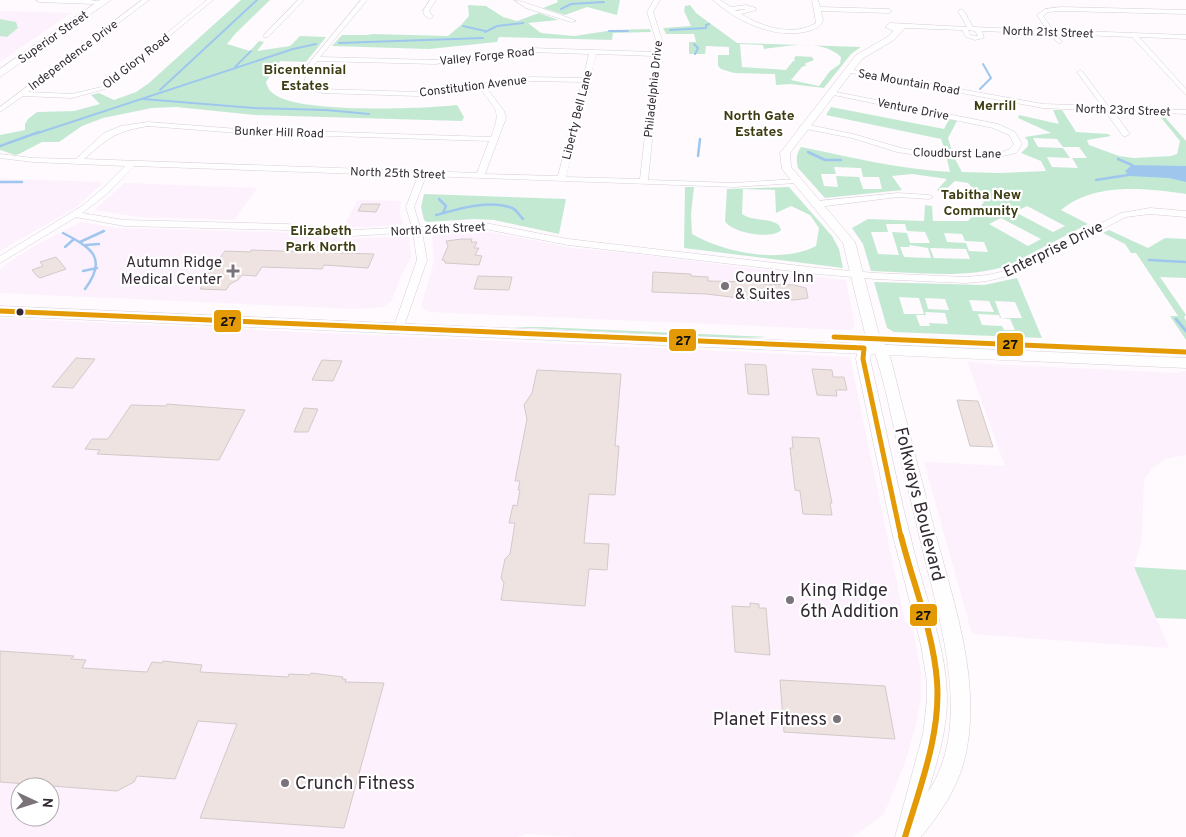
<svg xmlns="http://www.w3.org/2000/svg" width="1186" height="837" viewBox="0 0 1186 837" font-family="Overpass,sans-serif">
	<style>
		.built { fill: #fdf1fe; fill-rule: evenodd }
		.green { fill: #c4e9d3; fill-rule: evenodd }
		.water { fill: #9fc7ee }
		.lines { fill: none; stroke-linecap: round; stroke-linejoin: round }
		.stream-far2 { stroke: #9fc7ee; stroke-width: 2 }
		.stream-far1 { stroke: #9fc7ee; stroke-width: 2.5 }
		.stream { stroke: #9fc7ee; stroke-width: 3 }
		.building { fill: #eee3e1; stroke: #d2cac9 }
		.minor-casing { stroke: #d7d0d7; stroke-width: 1 }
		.tertiary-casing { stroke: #d7d0d7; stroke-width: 1 }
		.primary-casing { stroke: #d7d0d7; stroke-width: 1 }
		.minor { fill: #fffeff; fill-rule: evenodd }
		.tertiary { fill: #fffeff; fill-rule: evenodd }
		.primary { fill: #fffeff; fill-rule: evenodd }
		.bus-1-far1-casing { stroke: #fff; stroke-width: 9 }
		.bus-1-casing { stroke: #fff; stroke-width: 10 }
		.bus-1-far1 { stroke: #e39a05; stroke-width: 5 }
		.bus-1 { stroke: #e39a05; stroke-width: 6 }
		.poi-dot { fill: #7a737a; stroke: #fff; stroke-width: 2 }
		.bus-dot { fill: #332a33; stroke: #fff; stroke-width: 2 }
		.labels { text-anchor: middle; stroke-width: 4.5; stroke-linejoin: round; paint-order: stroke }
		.far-street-label { font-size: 12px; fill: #332a33; stroke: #fff }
		.far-neighbourhood-label { font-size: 14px; font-weight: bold; fill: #3d3c13; stroke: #fff }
		.street-label { font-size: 15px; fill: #332a33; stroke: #fff }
		.poi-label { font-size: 15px; fill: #332a33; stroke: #fff; text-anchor: end }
		.near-street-label { font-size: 18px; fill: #332a33; stroke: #fff }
		.near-poi-label { font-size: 18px; fill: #332a33; stroke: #fff; text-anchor: start }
		.line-badge { stroke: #fff; stroke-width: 2 }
		.pale-badge-label { font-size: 14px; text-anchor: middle; font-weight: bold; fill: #111 }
	</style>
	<rect width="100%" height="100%" fill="#fefafe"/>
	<!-- built -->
	<g class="built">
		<path d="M0 11 71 13 0 62Z"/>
		<path d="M0 178 5 179 104 182 75 208 0 251Z"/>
		<path d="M124 183 257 188 235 220 138 217 95 210Z"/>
		<path d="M358 200 401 201 400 213 403 223 401 225 366 227H343Z"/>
		<path d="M81 222 116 228 277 232 351 239 405 236 409 237 411 258 402 274 391 302 382 307 355 309 0 293V270L6 264 36 245Z"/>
		<path d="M462 231 490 232 572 248 628 253 846 280 855 327 850 330 430 312 421 307 434 261 432 234Z"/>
		<path d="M0 318 850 357 905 622 912 623 921 672V697L915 729 904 765 884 814 852 837H574L526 834 517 837H0ZM20 787H50V817H20Z"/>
		<path d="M967 361 990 364 1176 373 1186 371V455L1165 459 1152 468 1144 480 1142 539 1134 567 1169 648 972 634 924 462 1005 466Z"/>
	</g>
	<!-- green -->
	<g class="green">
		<path d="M241 0H270L235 34 227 44 250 51 259 41 264 42 257 51 290 46 300 36 326 37 306 62 280 61 266 82C268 89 270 92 277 96 306 113 421 109 457 105L464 117 462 121 255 115 176 107 152 108 103 118 82 126 59 142H42L19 154 15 155 0 150V135L25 130V124L28 119 37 112 74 111 100 104 91 95 99 93 114 100 136 92 149 83Z"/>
		<path d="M557 0H620L617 15 587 7 565 15 543 8 558 2Z"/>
		<path d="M468 5 486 6 503 17 517 21 539 13 558 20 528 23 541 33 574 36 614 30 650 29 651 32 613 33 612 40 499 37 497 42 429 49 332 46 342 35H367L373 34 448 36 461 25 469 16Z"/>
		<path d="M690 5 696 13 737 43 861 47 851 54 824 88 790 84 776 85 775 74 734 73 721 69 718 66V55H729V47L706 46 705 54H689V42H696L694 34H666L663 28 691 26 684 11 685 6ZM740 44 763 45 764 49C788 46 822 39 841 57L840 64 830 71 819 86 791 80 802 67 807 65 804 64 814 60 812 57 796 56 794 58 795 61H793L786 70 742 67Z"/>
		<path d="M0 19 16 22 18 28 7 37 0 36Z"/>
		<path d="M831 107 944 129 949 119 957 121 948 138 952 151H945L941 139 826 115Z"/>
		<path d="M1053 110H1062L1076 132 1108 134 1111 136 1087 140 1089 145 1119 156 1134 158 1171 156 1177 154 1180 141 1158 114 1163 115 1186 141V194C1146 188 1094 182 1061 210L1088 224 1009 265C965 280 916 272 871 271L863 244 852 228 868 219 924 221 925 205 932 206 933 221H968L984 202 968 183 955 181 943 192 937 190 947 179 912 174 892 176 902 190 825 198 798 168C796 160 796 154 801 147 850 157 899 169 950 172L947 159H955L962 172 1000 173 1046 171 1041 161 1021 153 1028 146V141L1025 137 1051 133 1018 118 1019 115 1059 124ZM1033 138 1057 139 1063 147H1079L1087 158H1072L1078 168 1052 167 1047 157 1070 158 1063 148 1038 147ZM834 167 861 168 863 177H879L882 189H863L859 177 836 176 838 187 824 186 821 174H836ZM1027 206 1065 226 1053 232 1015 212ZM1001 218 1041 239 1028 246 989 224ZM886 224H905L907 231 925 232 930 243H910L907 233 892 232 899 255 878 254 871 232H888ZM944 233 962 234 965 241 984 242 988 252 969 251 966 243 947 242ZM909 245 928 248 931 258 904 257 900 247H910ZM930 248 966 249 970 259 934 258Z"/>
		<path d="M685 187H694L691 214 692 234C725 253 781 264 816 246L819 228 810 215 791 206 776 213 775 190 743 189 742 214C753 222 768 217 779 225L781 230C772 240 731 233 725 221L727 189 789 187 832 236 839 249 843 268 684 248Z"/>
		<path d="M424 194 566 199 559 234 494 220 474 219 427 222 424 220 421 207Z"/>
		<path d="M1109 230 1148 248 1165 238 1186 239V278L1160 277 1186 315 1184 317 1186 321V340L1170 316H1178L1136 253H1131L1125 244 1103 233Z"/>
		<path d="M1017 278 1042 338 894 332 887 328 874 282 984 285ZM899 297 919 298 924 314H904ZM925 298 945 299 949 310 928 309ZM969 300 989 301 994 312 973 311ZM995 301 1015 302 1022 318H1001ZM925 312 945 313 948 324 929 323 930 326H920L916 315H926ZM978 314 999 315 1000 318 1010 319 1015 330H1004L1002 326 982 325Z"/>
		<path d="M506 327H541L769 337 736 338Z"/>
		<path d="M1134 567 1186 570V619L1156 618Z"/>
	</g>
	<!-- water -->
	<path class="water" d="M1132 165 1186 166V182L1169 178 1129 176 1125 171Z"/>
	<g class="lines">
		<!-- stream-far2 -->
		<g class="stream-far2">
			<path d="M561 9 571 4 604 2"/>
			<path d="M463 26 485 31"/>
			<path d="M670 30 706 28V25L709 24"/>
			<path d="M609 31H628"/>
			<path d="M485 32 497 26 523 23"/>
			<path d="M339 43 483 38"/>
			<path d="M694 44 698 48 695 54"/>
			<path d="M235 67 251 51"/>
			<path d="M980 89 991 78 983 64"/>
			<path d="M160 90 257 0"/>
			<path d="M143 99 254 108 326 110 369 114"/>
			<path d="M35 134 293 49 316 44"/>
		</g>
		<!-- stream-far1 -->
		<g class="stream-far1">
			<path d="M0 146 39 132"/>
			<path d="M808 152 825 160H841"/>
			<path d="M698 156 700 139"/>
			<path d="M1118 159 1132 165"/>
			<path d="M1096 180 1128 175"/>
			<path d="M0 182H22"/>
			<path d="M439 199 446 206 443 213"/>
			<path d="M436 215C458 209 489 199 512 208 517 210 519 215 523 219"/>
			<path d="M63 233C92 248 108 258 85 289"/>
			<path d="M80 242 104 231"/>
			<path d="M86 245 99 244"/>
			<path d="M65 247 74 239"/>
			<path d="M1149 260 1186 262"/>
			<path d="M83 271 97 268"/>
		</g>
		<!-- stream -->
		<path class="stream" d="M1176 319 1186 331"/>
	</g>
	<!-- building -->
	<g class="building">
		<path d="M362 204H380L376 212 358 211Z"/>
		<path d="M462 239H472L471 242H477L474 248H479L475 255 482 256 479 265 445 263V261L442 260 448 246 446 241Z"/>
		<path d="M251 250 342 253 374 254 368 268 324 265 322 269 262 267 256 276 242 275 238 280 230 284 226 290 200 289 209 274H206L213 263H216L225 251 250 252Z"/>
		<path d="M56 257 66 269 40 278 37 276 32 270 43 266 40 262Z"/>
		<path d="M653 272 691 274V276L708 277V281L758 282 762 284 794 285 806 288 808 298 795 300 764 298V301L706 294 652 292Z"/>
		<path d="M478 276 512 277 509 290 474 289Z"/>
		<path d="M76 358 95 359 73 388 52 387Z"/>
		<path d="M322 360 342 361 333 381 312 380Z"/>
		<path d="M745 364 766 365 769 395 748 394Z"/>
		<path d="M812 369 832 370 833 377H844L847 390H836L837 396 817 395Z"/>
		<path d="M537 370 621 374 615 446H619L615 495 589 494 584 543 609 544 607 570 589 569 585 606 501 600 504 583 501 578 505 559 510 554 515 523H509L513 505 517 506 520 490H518L520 481H515L527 419 524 405 532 393Z"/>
		<path d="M957 400 978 401 993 447 970 446Z"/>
		<path d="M167 404 245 410 219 460 97 454 100 450 85 449 92 439H108L131 405 166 406Z"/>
		<path d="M304 408 318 409 308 432H294Z"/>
		<path d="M792 437 819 438 832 503H830L832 515 803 514 800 491 795 490 790 448H793Z"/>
		<path d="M750 603 759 604V608H766L770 655 735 652 732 606 750 607Z"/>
		<path d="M0 651 74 656 71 659 86 660 82 668 147 672 152 662 162 663 163 661 202 665 200 672 288 677 289 674 310 675 311 673 343 677 342 679H346L345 682 384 683 344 828 200 818 237 724 198 721 175 779 137 776 134 782 117 791 0 782Z"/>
		<path d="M780 680 885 686 895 739 784 732Z"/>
	</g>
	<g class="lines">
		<!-- minor casing -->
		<g class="minor-casing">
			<g id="minor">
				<path d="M36 0H90L102 2 95 10 92 8 95 4 39 2Z"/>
				<path d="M142 0H149L28 92 72 94 101 87 207 0H213L105 89 72 98 23 96 0 112V107Z"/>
				<path d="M298 0H304L268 37H264V35Z"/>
				<path d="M361 0H367L320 57 435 60 530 48 655 52 656 40 647 12 654 0H660L653 12 662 40 648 180 734 183 796 179 800 181 796 183 734 187 426 176 414 207 420 227 485 223 568 239 818 268 875 273 966 277 987 275 1010 270 1121 213 1150 208 1186 211V217L1150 214 1126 217 1016 274 987 281 966 283 875 279 818 274 568 245 485 229 422 232 427 260 403 329 398 332 393 329 417 260 413 232 353 236 286 230 124 226 76 217 0 263V256L82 206 101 190 125 166 33 162 0 158V154L33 158 76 159 104 133 121 126 148 122 238 129 491 137C502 109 496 111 480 88L417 96 322 93 306 88 299 81 301 73ZM530 52 589 54 583 78 531 77 417 92 322 89 310 86 304 80 306 74 317 61 435 64ZM596 54 654 56 640 179 566 177ZM531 81 582 82 558 176 485 174 506 118 504 111 486 87ZM148 126 238 133 489 141 477 173 84 159C110 137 114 132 148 126ZM134 166 418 176 406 207 412 227 353 230 286 224 124 220 82 213 107 194Z"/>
				<path d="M430 0H436L429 11 433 17 430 19 425 16 423 11Z"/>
				<path d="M514 0C519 0 571 18 576 21L571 22 526 8Z"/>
				<path d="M713 0H720L731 7 746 5 756 8V10L741 14C762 27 793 37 816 23L812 0H818L820 7 889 9 892 11 889 13 821 11 823 20C821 27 815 29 809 31 775 40 738 22 713 0ZM747 9 737 11 735 10 746 9Z"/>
				<path d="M1061 7 1186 10V14L1061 11 1048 12 1043 16 1053 30 1186 35V39L1139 37 1186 89V95L1132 37 1056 34 1062 42 1059 44 1050 34 982 31 984 38 975 40 966 37 962 30 906 28 896 32 885 27 890 23 967 27 958 11 961 9 964 11 973 27 1047 30 1037 15 1045 9ZM968 30 975 31 978 36 970 35Z"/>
				<path d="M848 69 1043 104 1102 106 1077 72 1080 70 1082 71 1109 107 1186 110V114L1113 111 1130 134 1126 136H1123L1105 111 1043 108 846 72 845 71Z"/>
				<path d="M831 91 998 124 1015 132 1022 144 1016 153 999 157 923 156 897 152 852 138 801 128 800 126 804 124 853 134 901 148 923 152 999 153 1010 149 1014 144 1009 135 993 128 829 94 828 93Z"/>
				<path d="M898 193 929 195 933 197 929 199 898 197 818 207 814 204 818 201Z"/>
			</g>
		</g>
		<!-- tertiary casing -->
		<g class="tertiary-casing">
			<path id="tertiary" d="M897 27 904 29 894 40 862 59 790 153 791 167 855 242 880 338 886 346 891 360C906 421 922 482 938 543 956 610 979 678 967 748 961 783 943 810 921 837H895L923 734 927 700V682L921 645 892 532 856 359 858 347 866 338 843 243 782 169 780 153 856 55 889 36ZM873 347C887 388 894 433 905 476 912 505 919 535 926 564 943 631 971 729 928 792 937 762 947 731 947 699 947 650 927 603 915 555 898 490 885 424 870 359Z"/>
		</g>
		<!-- primary casing -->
		<g class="primary-casing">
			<g id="primary">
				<path d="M100 0H111L0 77V69Z"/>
				<path d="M0 306 1186 358V368L0 316Z"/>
			</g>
		</g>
		<!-- minor -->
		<use href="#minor" class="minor"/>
		<!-- tertiary -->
		<use href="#tertiary" class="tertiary"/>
		<!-- primary -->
		<use href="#primary" class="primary"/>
		<!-- bus-1-far1 casing -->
		<g class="bus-1-far1-casing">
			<g id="bus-1-far1">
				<path d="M0 311 864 348 863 359 901 537"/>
				<path d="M834 337 1186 352"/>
			</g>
		</g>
		<!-- bus-1 casing -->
		<g class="bus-1-casing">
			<path id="bus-1" d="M901 536C913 584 933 631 937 681 941 734 920 787 905 837"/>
		</g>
		<!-- bus-1-far1 -->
		<use href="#bus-1-far1" class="bus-1-far1"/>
		<!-- bus-1 -->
		<use href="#bus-1" class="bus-1"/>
	</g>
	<!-- markers -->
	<g class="poi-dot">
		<path d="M230.5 263.5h5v5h5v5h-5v5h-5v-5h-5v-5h5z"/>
		<circle cx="725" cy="286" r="5"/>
		<circle cx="790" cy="600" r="5"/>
		<circle cx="837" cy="719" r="5"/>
		<circle cx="285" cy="783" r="5"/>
	</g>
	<circle class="bus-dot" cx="20" cy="312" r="4.5"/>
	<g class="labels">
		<!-- far-street labels -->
		<g class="far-street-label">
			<text transform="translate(1048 32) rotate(2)" y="4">North 21st Street</text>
			<text transform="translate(53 37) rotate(-35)" y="4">Superior Street</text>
			<text transform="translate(73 55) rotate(-37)" y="4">Independence Drive</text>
			<text transform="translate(487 56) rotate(-6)" y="4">Valley Forge Road</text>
			<text transform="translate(136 61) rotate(-38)" y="4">Old Glory Road</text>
			<text transform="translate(909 82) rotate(10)" y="4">Sea Mountain Road</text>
			<text transform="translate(473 86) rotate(-7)" y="4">Constitution Avenue</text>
			<text transform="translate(653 89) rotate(-84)" y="4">Philadelphia Drive</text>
			<text transform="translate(913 109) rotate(11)" y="4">Venture Drive</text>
			<text transform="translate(1123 110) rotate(2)" y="4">North 23rd Street</text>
			<text transform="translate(577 115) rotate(-76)" y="4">Liberty Bell Lane</text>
			<text transform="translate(279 132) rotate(2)" y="4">Bunker Hill Road</text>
			<text transform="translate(957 153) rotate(1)" y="4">Cloudburst Lane</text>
			<text transform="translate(398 173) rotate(2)" y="4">North 25th Street</text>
			<text transform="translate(438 229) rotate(-3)" y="4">North 26th Street</text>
		</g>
		<!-- far-neighbourhood labels -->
		<g class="far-neighbourhood-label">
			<text x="305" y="74">Bicentennial<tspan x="305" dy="16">Estates</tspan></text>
			<text x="995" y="110">Merrill</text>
			<text x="759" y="120">North Gate<tspan x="759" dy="16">Estates</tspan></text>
			<text x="981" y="199">Tabitha New<tspan x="981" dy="16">Community</tspan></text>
			<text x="321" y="235">Elizabeth<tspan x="321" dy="16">Park North</tspan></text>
		</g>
		<!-- street labels -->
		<g class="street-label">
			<text transform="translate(1053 249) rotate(-26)" y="5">Enterprise Drive</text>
		</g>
		<!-- poi labels -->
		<g class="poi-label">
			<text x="222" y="267">Autumn Ridge<tspan x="222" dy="17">Medical Center</tspan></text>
			<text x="735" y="282" text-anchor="start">Country Inn<tspan x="735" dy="17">&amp; Suites</tspan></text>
		</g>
		<!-- near-street labels -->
		<g class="near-street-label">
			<text transform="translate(920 504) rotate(76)" y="6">Folkways Boulevard</text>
		</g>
		<!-- near-poi labels -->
		<g class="near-poi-label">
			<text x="800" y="596">King Ridge<tspan x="800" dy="21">6th Addition</tspan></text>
			<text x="827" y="725" text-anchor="end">Planet Fitness</text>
			<text x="295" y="789">Crunch Fitness</text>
		</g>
	</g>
	<g class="line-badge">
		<rect x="213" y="309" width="29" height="24" rx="5" fill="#e39a05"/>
		<rect x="668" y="328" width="29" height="24" rx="5" fill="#e39a05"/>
		<rect x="996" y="332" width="28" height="25" rx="5" fill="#e39a05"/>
		<rect x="909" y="603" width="29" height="24" rx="5" fill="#e39a05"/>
	</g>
	<g class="pale-badge-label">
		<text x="228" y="326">27</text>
		<text x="683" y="345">27</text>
		<text x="1010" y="349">27</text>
		<text x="923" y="620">27</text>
	</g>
	<!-- north arrow -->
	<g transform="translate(35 802) rotate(94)"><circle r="24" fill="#ffffff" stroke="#adaaad"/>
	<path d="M0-4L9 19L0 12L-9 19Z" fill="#7a737a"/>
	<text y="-8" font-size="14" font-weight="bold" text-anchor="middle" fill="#332a33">N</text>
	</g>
</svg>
